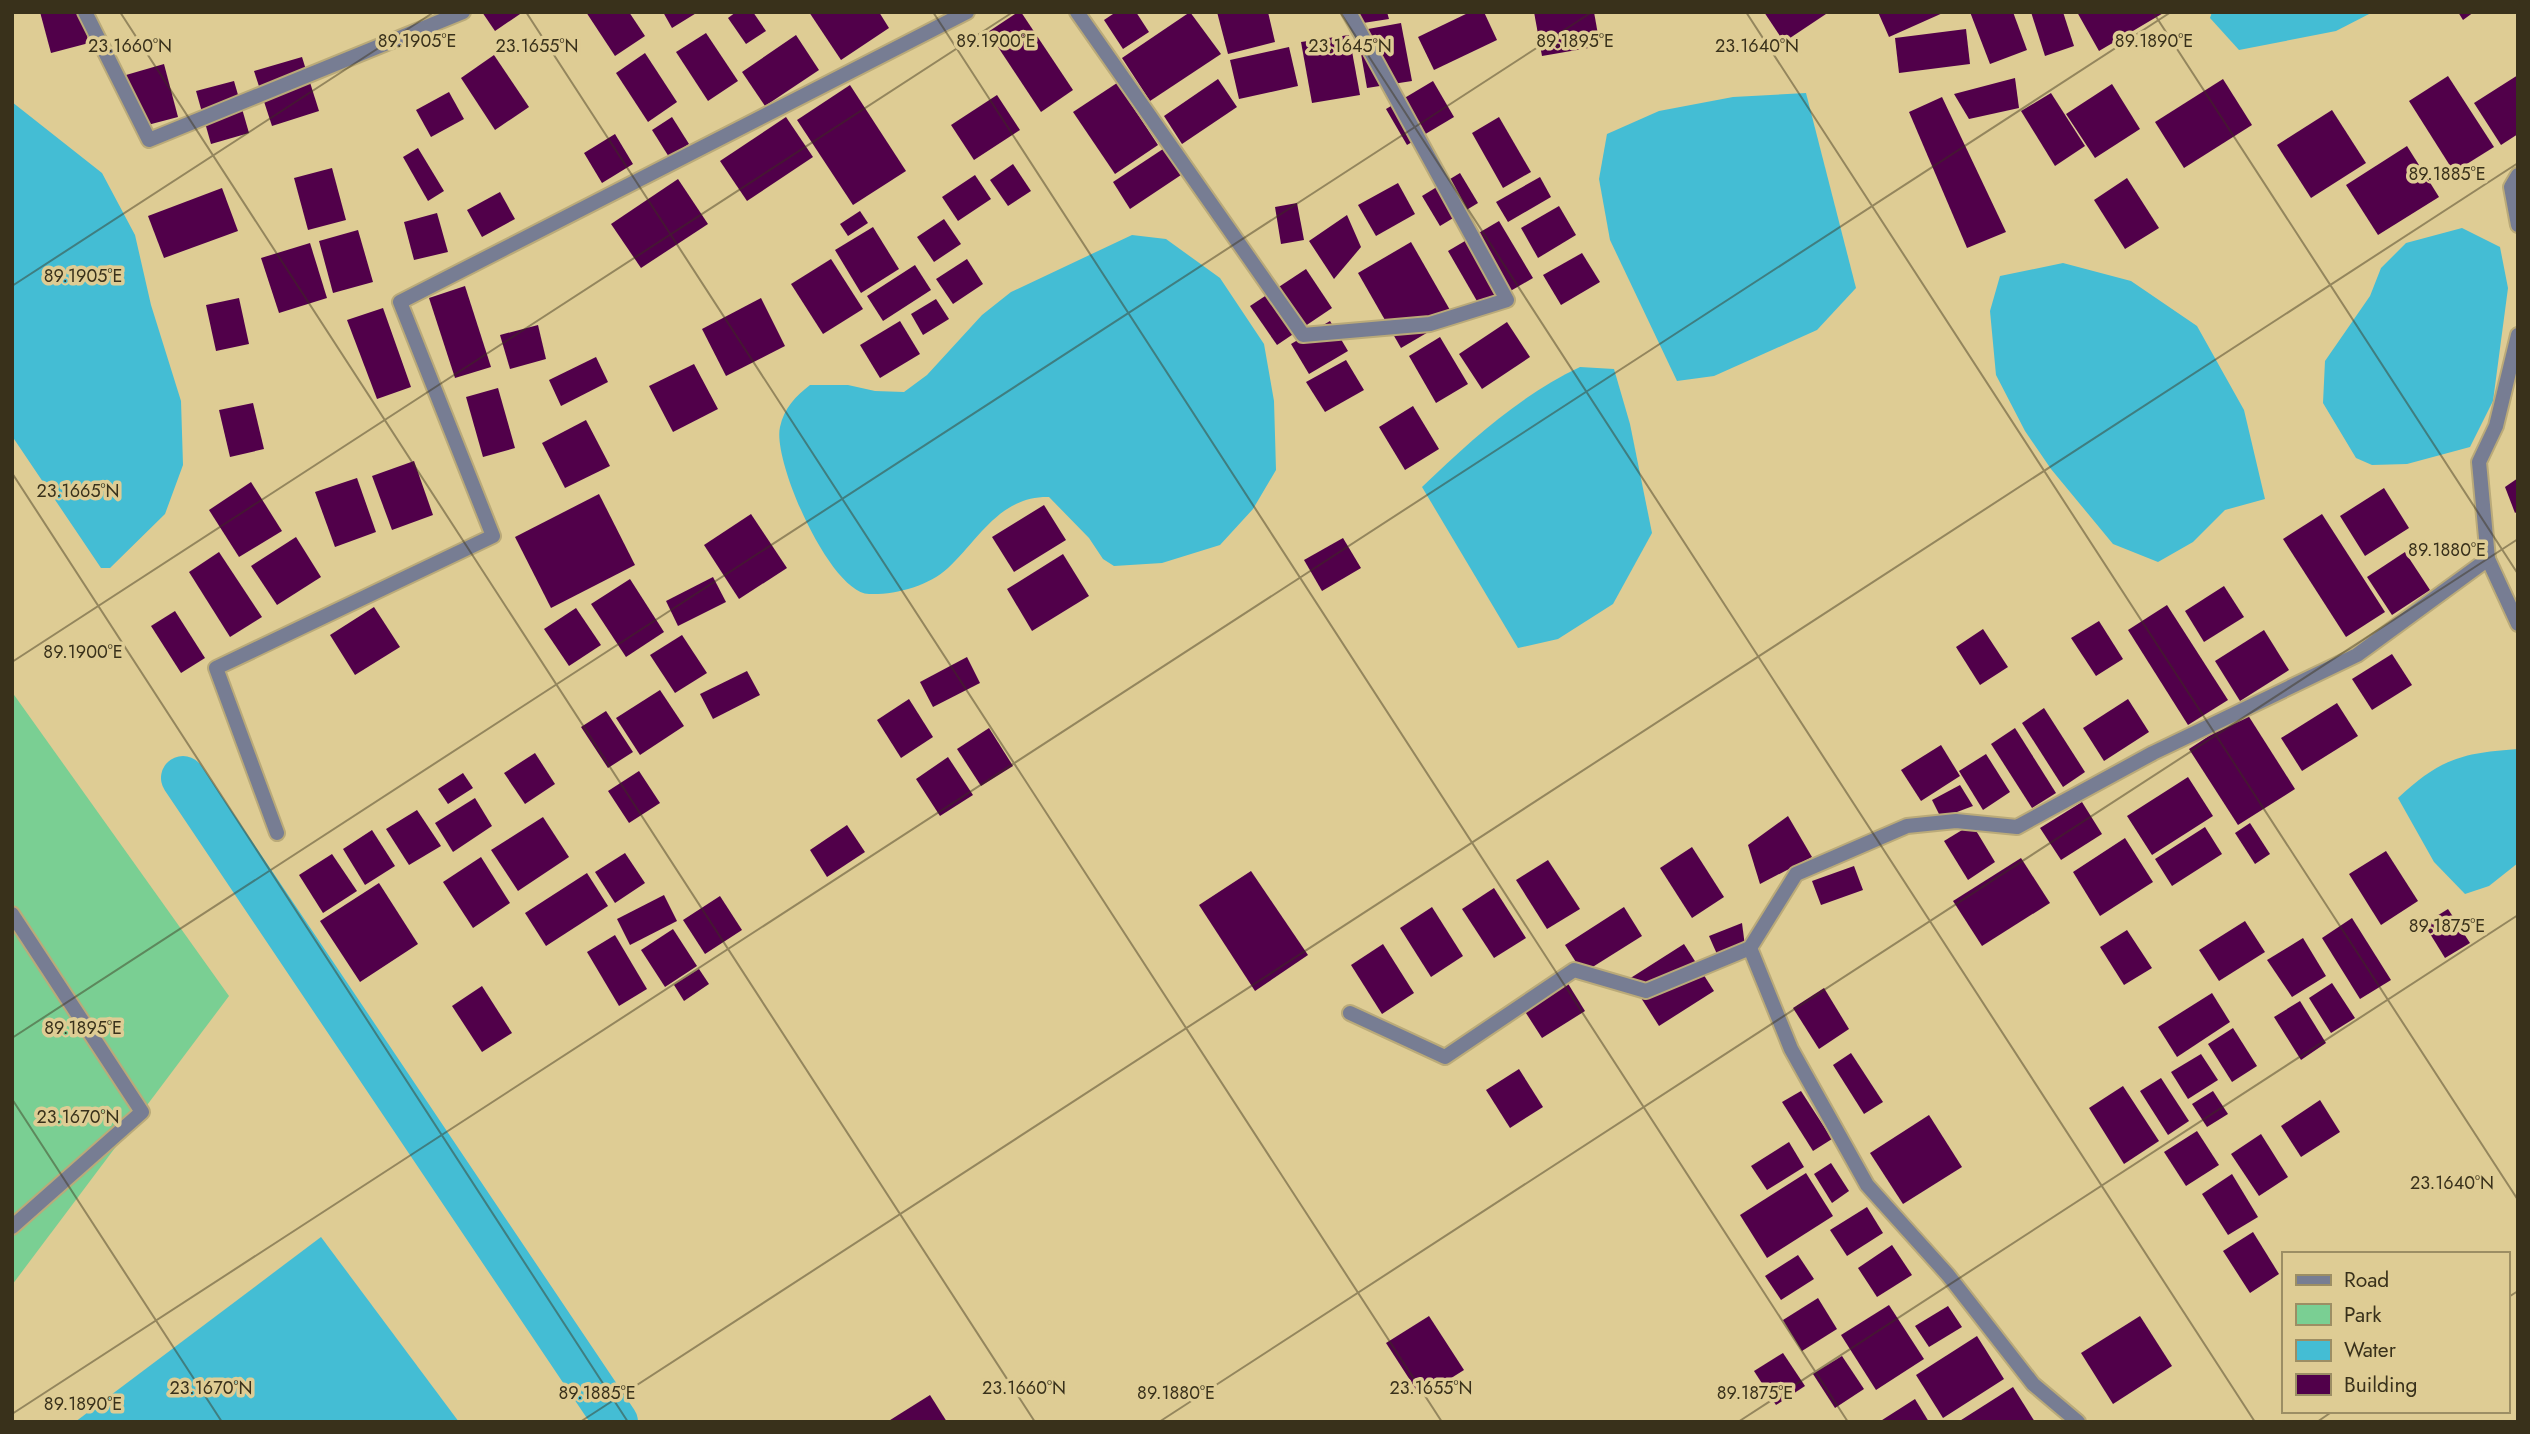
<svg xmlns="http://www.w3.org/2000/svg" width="2530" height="1434" viewBox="0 0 2530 1434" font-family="Jost,sans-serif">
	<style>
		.green { fill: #7acf93 }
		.water { fill: #44bdd4 }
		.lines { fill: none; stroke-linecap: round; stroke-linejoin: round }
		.canal { stroke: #44bdd4; stroke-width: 44 }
		.building { fill: #51004a }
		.street-casing { stroke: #baaa79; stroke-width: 18 }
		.street { stroke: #777d93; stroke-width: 14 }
		.ticks { fill: none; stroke: #39311b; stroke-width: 2; stroke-opacity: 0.45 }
		.ticks-label { font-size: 18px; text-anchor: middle; fill: #39311b; stroke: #decc94; stroke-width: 7; stroke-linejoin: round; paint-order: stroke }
	</style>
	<rect width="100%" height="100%" fill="#decc94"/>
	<!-- green -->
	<path class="green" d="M12 692 229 996 12 1285Z"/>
	<!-- water -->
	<g class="water">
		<path d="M2212 12H2373L2336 31 2239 50 2210 18Z"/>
		<path d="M1806 93 1856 288 1817 330 1714 376 1677 381 1610 240 1599 179 1607 134 1659 111 1733 97Z"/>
		<path d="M12 102 102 173 135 235 151 305 181 401 183 465 165 514 110 568H101L12 436Z"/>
		<path d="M2462 228 2500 247 2508 288 2493 401 2470 447 2407 464 2372 465 2356 458 2323 403 2325 361 2370 296 2381 268 2406 243Z"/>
		<path d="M1132 235 1166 239 1220 278 1264 344 1274 401 1276 470 1253 509 1220 545 1162 563 1114 566 1103 559 1089 538 1049 497C1000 496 980 538 948 568 929 586 895 595 869 594 830 593 772 460 780 427 784 408 796 396 810 385H848L875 391 904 392 927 375 982 315 1011 292Z"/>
		<path d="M2063 263 2131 281 2197 326 2244 410 2265 499 2225 510 2193 542 2158 562 2113 544 2051 469 2025 431 1996 375 1990 311 2000 276Z"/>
		<path d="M1580 367 1614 369 1630 424 1652 533 1613 604 1558 639 1518 648 1422 487C1470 441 1519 396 1580 367Z"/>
		<path d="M2518 749V863L2489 886 2465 894 2434 862 2398 798C2440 759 2461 753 2518 749Z"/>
		<path d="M321 1237 459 1422H75Z"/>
	</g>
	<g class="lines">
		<!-- canal -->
		<path class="canal" d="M183 778 616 1422"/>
	</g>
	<!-- building -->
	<g class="building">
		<path d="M40 12H81L89 43 51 53Z"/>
		<path d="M482 12H523L495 31Z"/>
		<path d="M586 12H629L645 36 615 56Z"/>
		<path d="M663 12H698L672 28Z"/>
		<path d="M736 12H753L766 31 746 44 728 18Z"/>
		<path d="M809 12H879L889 28 841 60Z"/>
		<path d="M1018 12H1021L1073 90 1041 112 988 32Z"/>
		<path d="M1116 12H1136L1149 32 1123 49 1104 20Z"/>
		<path d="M1190 12 1221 54 1150 101 1122 58Z"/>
		<path d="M1217 12H1268L1275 42 1228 54Z"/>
		<path d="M1347 12H1387L1389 19 1350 25Z"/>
		<path d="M1470 12H1484L1497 40 1434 70 1418 37Z"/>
		<path d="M1534 12H1594L1600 46 1542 56Z"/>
		<path d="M1764 12H1829L1784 42Z"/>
		<path d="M1878 12H1945L1889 37Z"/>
		<path d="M1970 12H2013L2027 50 1990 64Z"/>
		<path d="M2031 12H2063L2074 46 2045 56Z"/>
		<path d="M2077 12H2165L2099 51Z"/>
		<path d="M2458 12H2474L2463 20Z"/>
		<path d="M1401 23 1412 81 1367 88 1357 31Z"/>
		<path d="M1966 29 1970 64 1899 73 1895 38Z"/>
		<path d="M706 33 738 81 708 101 676 52Z"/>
		<path d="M796 35 819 70 765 106 742 72Z"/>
		<path d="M1349 35 1360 95 1312 103 1301 42Z"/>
		<path d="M1289 47 1298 86 1239 99 1230 60Z"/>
		<path d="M645 53 677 102 648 122 616 73Z"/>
		<path d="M494 55 529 107 495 130 461 78Z"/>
		<path d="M302 57 319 111 272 126 254 71Z"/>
		<path d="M164 64 178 117 140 127 126 75Z"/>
		<path d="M2518 75V134L2501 145 2474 103Z"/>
		<path d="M2448 76 2494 147 2454 172 2409 101Z"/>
		<path d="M2015 78 2019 108 1969 119 1954 94Z"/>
		<path d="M1218 79 1237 107 1182 144 1164 116Z"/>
		<path d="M2223 79 2252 125 2184 168 2155 122Z"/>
		<path d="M234 81 249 133 211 144 196 91Z"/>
		<path d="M1433 81 1454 117 1407 145 1386 109Z"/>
		<path d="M1117 83 1158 145 1115 174 1073 112Z"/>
		<path d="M2112 84 2140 129 2095 158 2066 114Z"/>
		<path d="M850 85 906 171 853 205 797 120Z"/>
		<path d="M449 92 464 119 431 137 416 110Z"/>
		<path d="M2051 93 2085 146 2055 166 2021 111Z"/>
		<path d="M997 95 1020 130 974 160 951 125Z"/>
		<path d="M1942 97 2006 232 1967 248 1909 112Z"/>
		<path d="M2332 110 2366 163 2311 198 2277 145Z"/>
		<path d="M672 117 689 144 669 157 652 130Z"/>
		<path d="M786 117 813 157 747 201 720 161Z"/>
		<path d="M1499 117 1531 172 1503 188 1472 133Z"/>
		<path d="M615 134 633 164 602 183 584 153Z"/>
		<path d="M2407 146 2439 197 2378 235 2346 185Z"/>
		<path d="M418 148 444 191 428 201 403 157Z"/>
		<path d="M1163 149 1181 175 1130 209 1113 182Z"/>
		<path d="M1013 164 1031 191 1008 206 990 180Z"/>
		<path d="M332 168 346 220 308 230 294 178Z"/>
		<path d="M1460 173 1478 203 1440 226 1422 196Z"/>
		<path d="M975 175 991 199 958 221 942 197Z"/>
		<path d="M1540 177 1551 197 1508 222 1496 202Z"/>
		<path d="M2127 178 2159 228 2125 249 2094 200Z"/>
		<path d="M678 179 708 224 641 268 611 224Z"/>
		<path d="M1398 183 1415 214 1376 236 1358 205Z"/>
		<path d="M222 188 238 231 164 258 148 216Z"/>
		<path d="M500 192 515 219 482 237 467 210Z"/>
		<path d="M1297 203 1304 240 1281 244 1275 207Z"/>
		<path d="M1559 206 1576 235 1538 258 1521 228Z"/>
		<path d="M860 211 868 223 848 236 840 224Z"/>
		<path d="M437 213 448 252 414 260 404 222Z"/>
		<path d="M1347 215 1361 247 1334 279 1309 241Z"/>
		<path d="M944 219 961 244 934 262 917 237Z"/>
		<path d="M1499 221 1533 278 1481 308 1448 251Z"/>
		<path d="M873 227 899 269 861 293 835 250Z"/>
		<path d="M358 230 373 282 333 293 319 241Z"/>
		<path d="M1411 242 1454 317 1401 348 1358 273Z"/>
		<path d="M310 243 327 298 279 313 261 258Z"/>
		<path d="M1582 253 1600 282 1561 305 1543 275Z"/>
		<path d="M831 259 863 309 823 334 791 284Z"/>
		<path d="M967 259 983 284 953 304 936 279Z"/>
		<path d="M915 265 931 290 883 321 867 296Z"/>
		<path d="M1306 269 1332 308 1277 345 1250 306Z"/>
		<path d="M465 286 491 367 455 378 429 298Z"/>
		<path d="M239 298 249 344 216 351 206 305Z"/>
		<path d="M761 298 785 346 726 376 702 329Z"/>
		<path d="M936 299 949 319 923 335 911 314Z"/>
		<path d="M383 308 411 387 377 399 347 320Z"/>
		<path d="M900 321 920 354 880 378 860 345Z"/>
		<path d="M1330 321 1348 351 1309 374 1291 344Z"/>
		<path d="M1507 322 1530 357 1482 389 1459 354Z"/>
		<path d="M538 325 546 359 510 369 500 335Z"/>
		<path d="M1440 337 1468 384 1436 403 1409 356Z"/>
		<path d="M596 357 608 382 561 406 549 380Z"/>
		<path d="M1346 360 1364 390 1325 412 1306 382Z"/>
		<path d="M694 364 718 409 673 432 649 386Z"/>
		<path d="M498 388 515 448 483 457 466 397Z"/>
		<path d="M253 403 264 449 230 457 219 410Z"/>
		<path d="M1413 406 1439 449 1405 470 1379 427Z"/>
		<path d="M586 420 610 466 565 488 542 443Z"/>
		<path d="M414 461 433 515 392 530 372 476Z"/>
		<path d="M357 478 376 532 335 547 315 492Z"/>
		<path d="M2518 478V511L2515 513 2505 487Z"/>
		<path d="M251 482 282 531 239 557 209 510Z"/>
		<path d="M2384 488 2409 528 2365 556 2340 516Z"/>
		<path d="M599 494 635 565 551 608 515 537Z"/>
		<path d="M1044 505 1066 540 1014 572 992 537Z"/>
		<path d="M751 514 787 568 739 599 704 545Z"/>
		<path d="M2322 514 2385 612 2346 637 2283 539Z"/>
		<path d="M296 537 321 577 277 605 251 566Z"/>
		<path d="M1343 538 1361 568 1322 591 1304 560Z"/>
		<path d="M219 552 262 617 230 637 189 572Z"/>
		<path d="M2405 552 2430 590 2392 615 2367 577Z"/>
		<path d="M1063 554 1089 596 1032 631 1007 589Z"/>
		<path d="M713 577 726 602 678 626 666 601Z"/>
		<path d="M630 579 664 632 626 657 591 604Z"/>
		<path d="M2224 586 2244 617 2204 642 2185 611Z"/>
		<path d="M2167 605 2228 700 2188 725 2128 630Z"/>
		<path d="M374 607 400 647 355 675 330 635Z"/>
		<path d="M576 608 601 645 569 666 544 629Z"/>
		<path d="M175 611 205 658 181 673 151 626Z"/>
		<path d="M2099 621 2123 659 2096 676 2071 638Z"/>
		<path d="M1983 629 2008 667 1980 685 1956 647Z"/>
		<path d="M2264 630 2289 670 2240 701 2215 661Z"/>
		<path d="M682 635 707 673 675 693 650 655Z"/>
		<path d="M2392 654 2412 685 2372 710 2352 679Z"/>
		<path d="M967 657 980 683 933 707 920 682Z"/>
		<path d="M747 671 760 695 713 719 700 694Z"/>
		<path d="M660 690 684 726 640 755 616 718Z"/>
		<path d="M909 699 933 737 901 758 877 720Z"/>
		<path d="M2128 699 2149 732 2104 761 2083 728Z"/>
		<path d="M2337 703 2358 736 2302 771 2281 738Z"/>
		<path d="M2044 708 2085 772 2063 787 2022 723Z"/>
		<path d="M606 711 633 752 608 768 581 727Z"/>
		<path d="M2246 712 2295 789 2238 825 2189 749Z"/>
		<path d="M989 728 1013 766 981 786 957 749Z"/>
		<path d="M2015 728 2056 793 2032 808 1991 744Z"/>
		<path d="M1941 745 1960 776 1921 801 1901 770Z"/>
		<path d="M535 753 555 784 525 804 504 773Z"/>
		<path d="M1986 754 2010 792 1983 810 1959 771Z"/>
		<path d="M948 757 973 795 940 816 916 779Z"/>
		<path d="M639 771 660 803 629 823 608 791Z"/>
		<path d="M463 773 473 788 448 804 438 789Z"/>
		<path d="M2188 777 2213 816 2152 855 2127 816Z"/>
		<path d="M1960 785 1973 806 1941 818 1932 800Z"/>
		<path d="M475 798 492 826 453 852 435 823Z"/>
		<path d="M2082 802 2102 834 2061 860 2040 828Z"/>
		<path d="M417 810 441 846 409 865 386 829Z"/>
		<path d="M1788 816 1812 857 1760 884 1748 845Z"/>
		<path d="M543 817 569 857 518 891 491 850Z"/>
		<path d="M2250 823 2270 854 2255 864 2235 833Z"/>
		<path d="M1972 824 1995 862 1968 880 1944 841Z"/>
		<path d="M847 825 865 852 827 877 810 850Z"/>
		<path d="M2205 827 2222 854 2172 886 2155 859Z"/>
		<path d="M372 830 395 866 365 885 343 849Z"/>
		<path d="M2125 838 2153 882 2100 916 2073 872Z"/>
		<path d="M1692 847 1724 897 1692 918 1660 868Z"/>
		<path d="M2386 851 2418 901 2381 925 2349 874Z"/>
		<path d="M625 853 645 883 615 903 595 872Z"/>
		<path d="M332 854 357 891 323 913 299 875Z"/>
		<path d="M481 857 510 903 473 928 443 882Z"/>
		<path d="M2021 858 2050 903 1982 946 1953 901Z"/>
		<path d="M1548 860 1580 909 1547 929 1516 880Z"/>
		<path d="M1854 866 1863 890 1821 905 1812 881Z"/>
		<path d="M1251 871 1308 955 1255 991 1199 905Z"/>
		<path d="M587 873 608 906 546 946 525 913Z"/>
		<path d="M379 883 418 944 360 982 320 921Z"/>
		<path d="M1494 888 1526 938 1494 958 1462 909Z"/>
		<path d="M664 895 677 921 630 945 617 919Z"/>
		<path d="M720 896 742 930 705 954 683 920Z"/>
		<path d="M1432 907 1463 956 1431 977 1400 928Z"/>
		<path d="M1624 907 1642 936 1583 973 1565 945Z"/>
		<path d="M2448 909 2470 943 2445 958 2424 924Z"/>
		<path d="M2352 918 2391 980 2360 999 2322 938Z"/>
		<path d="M2245 921 2265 952 2219 981 2199 950Z"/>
		<path d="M1742 923 1746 954 1720 961 1709 936Z"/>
		<path d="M673 929 697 966 665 987 641 950Z"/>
		<path d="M2127 930 2152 968 2124 985 2100 947Z"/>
		<path d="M615 935 647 989 619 1006 587 952Z"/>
		<path d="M2303 938 2326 976 2292 997 2267 960Z"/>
		<path d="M1383 944 1414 993 1382 1014 1351 965Z"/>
		<path d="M1684 944 1714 991 1659 1026 1629 979Z"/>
		<path d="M699 969 709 984 684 1001 674 985Z"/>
		<path d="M1567 982 1585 1011 1542 1038 1524 1010Z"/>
		<path d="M2332 983 2355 1018 2331 1033 2309 998Z"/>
		<path d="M482 986 512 1033 482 1052 452 1006Z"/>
		<path d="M1824 988 1849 1029 1819 1049 1793 1008Z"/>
		<path d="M2212 993 2230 1022 2177 1057 2158 1027Z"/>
		<path d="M2300 1001 2326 1043 2301 1060 2274 1017Z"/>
		<path d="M2233 1028 2257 1066 2232 1082 2208 1044Z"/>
		<path d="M1851 1053 1883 1102 1864 1114 1833 1065Z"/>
		<path d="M2201 1054 2218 1080 2188 1099 2171 1072Z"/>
		<path d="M1519 1069 1543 1107 1510 1128 1486 1090Z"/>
		<path d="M2161 1078 2189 1121 2168 1135 2140 1091Z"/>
		<path d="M2123 1086 2159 1141 2124 1164 2089 1108Z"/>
		<path d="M1801 1091 1832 1139 1813 1151 1782 1102Z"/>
		<path d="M2213 1091 2228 1114 2207 1127 2192 1104Z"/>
		<path d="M2320 1100 2340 1132 2301 1157 2281 1126Z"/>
		<path d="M1929 1115 1962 1167 1903 1204 1870 1153Z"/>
		<path d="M2197 1131 2219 1165 2186 1186 2164 1152Z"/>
		<path d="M2261 1134 2288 1177 2259 1196 2231 1154Z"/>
		<path d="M1789 1142 1804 1167 1767 1190 1751 1166Z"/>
		<path d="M1831 1163 1849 1191 1832 1203 1814 1174Z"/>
		<path d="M1806 1173 1833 1216 1767 1258 1740 1215Z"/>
		<path d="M2232 1174 2258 1217 2228 1235 2202 1194Z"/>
		<path d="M1867 1207 1883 1233 1847 1256 1830 1230Z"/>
		<path d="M2253 1232 2279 1274 2250 1293 2223 1251Z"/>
		<path d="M1892 1245 1912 1275 1877 1297 1858 1268Z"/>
		<path d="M1798 1255 1814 1279 1781 1300 1765 1276Z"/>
		<path d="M1818 1298 1837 1329 1802 1351 1783 1320Z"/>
		<path d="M1889 1305 1924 1359 1876 1390 1841 1335Z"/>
		<path d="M1948 1306 1962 1327 1929 1347 1915 1326Z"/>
		<path d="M1429 1316 1464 1370 1421 1397 1386 1343Z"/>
		<path d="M2140 1316 2172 1366 2113 1404 2081 1353Z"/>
		<path d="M1977 1336 2004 1379 1943 1418 1916 1375Z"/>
		<path d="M1783 1353 1805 1386 1776 1405 1754 1371Z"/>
		<path d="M1842 1356 1864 1389 1835 1408 1813 1374Z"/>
		<path d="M2013 1387 2035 1422H1958Z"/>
		<path d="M930 1395 947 1422H887Z"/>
		<path d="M1915 1399 1929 1422H1879Z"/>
	</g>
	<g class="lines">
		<!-- street casing -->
		<g class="street-casing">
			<g id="street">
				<path d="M85 12 149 140 463 12"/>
				<path d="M1077 12 1303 335 1430 324 1507 300 1349 12"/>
				<path d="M2518 175 2511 187 2518 225"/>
				<path d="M2488 559 2518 624"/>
				<path d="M277 833 216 668 493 536 400 302 967 12"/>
				<path d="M12 914 142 1112 12 1227"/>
				<path d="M1350 1013 1445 1057 1574 970 1646 991 1750 948"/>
				<path d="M2078 1422 2033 1384 1948 1275 1867 1185 1791 1049 1750 948 1796 874 1907 826 1956 821 2017 827 2153 753 2357 655 2488 559 2479 462 2496 426 2518 335"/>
			</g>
		</g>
		<!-- street -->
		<use href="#street" class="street"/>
	</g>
	<!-- ticks -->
	<path class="ticks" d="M120 12 1035 1422M526 12 1442 1422M933 12 1848 1422M1340 12 2255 1422M1746 12 2518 1200M2153 12 2518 574M12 286 434 12M12 473 628 1422M12 662 1013 12M12 1038 1592 12M12 1099 222 1422M2507 1298 2518 1291M12 1414 2171 12M580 1422 2518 163M1159 1422 2518 539M1738 1422 2518 915M2317 1422 2333 1411"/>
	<g class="ticks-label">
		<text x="417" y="47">89.1905°E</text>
		<text x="996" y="47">89.1900°E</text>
		<text x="1575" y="47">89.1895°E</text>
		<text x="2154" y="47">89.1890°E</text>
		<text x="130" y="52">23.1660°N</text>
		<text x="537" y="52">23.1655°N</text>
		<text x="1350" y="52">23.1645°N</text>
		<text x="1757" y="52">23.1640°N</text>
		<text x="2447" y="180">89.1885°E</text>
		<text x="83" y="282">89.1905°E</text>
		<text x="78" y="497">23.1665°N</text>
		<text x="2447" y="556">89.1880°E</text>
		<text x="83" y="658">89.1900°E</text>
		<text x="2447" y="932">89.1875°E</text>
		<text x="83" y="1034">89.1895°E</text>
		<text x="78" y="1123">23.1670°N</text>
		<text x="2452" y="1189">23.1640°N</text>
		<text x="211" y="1394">23.1670°N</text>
		<text x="1024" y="1394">23.1660°N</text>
		<text x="1431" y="1394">23.1655°N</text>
		<text x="597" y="1399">89.1885°E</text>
		<text x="1176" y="1399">89.1880°E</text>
		<text x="1755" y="1399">89.1875°E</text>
		<text x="83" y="1410">89.1890°E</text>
	</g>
	<!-- border -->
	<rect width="2530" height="1434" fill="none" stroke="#39311b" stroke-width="28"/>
	<!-- legend -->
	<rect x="2282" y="1252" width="228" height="161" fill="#decc94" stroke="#9c8e64" stroke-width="2"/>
	<rect x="2296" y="1275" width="35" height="10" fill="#777d93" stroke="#9c8e64" stroke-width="2"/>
	<text x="2344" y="1287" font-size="21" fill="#39311b">Road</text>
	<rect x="2296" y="1304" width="35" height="21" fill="#7acf93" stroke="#9c8e64" stroke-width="2"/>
	<text x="2344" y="1322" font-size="21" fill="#39311b">Park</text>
	<rect x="2296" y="1340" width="35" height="21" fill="#44bdd4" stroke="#9c8e64" stroke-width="2"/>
	<text x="2344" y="1357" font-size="21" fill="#39311b">Water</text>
	<rect x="2296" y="1374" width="35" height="21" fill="#51004a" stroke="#9c8e64" stroke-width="2"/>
	<text x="2344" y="1392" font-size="21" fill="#39311b">Building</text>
</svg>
